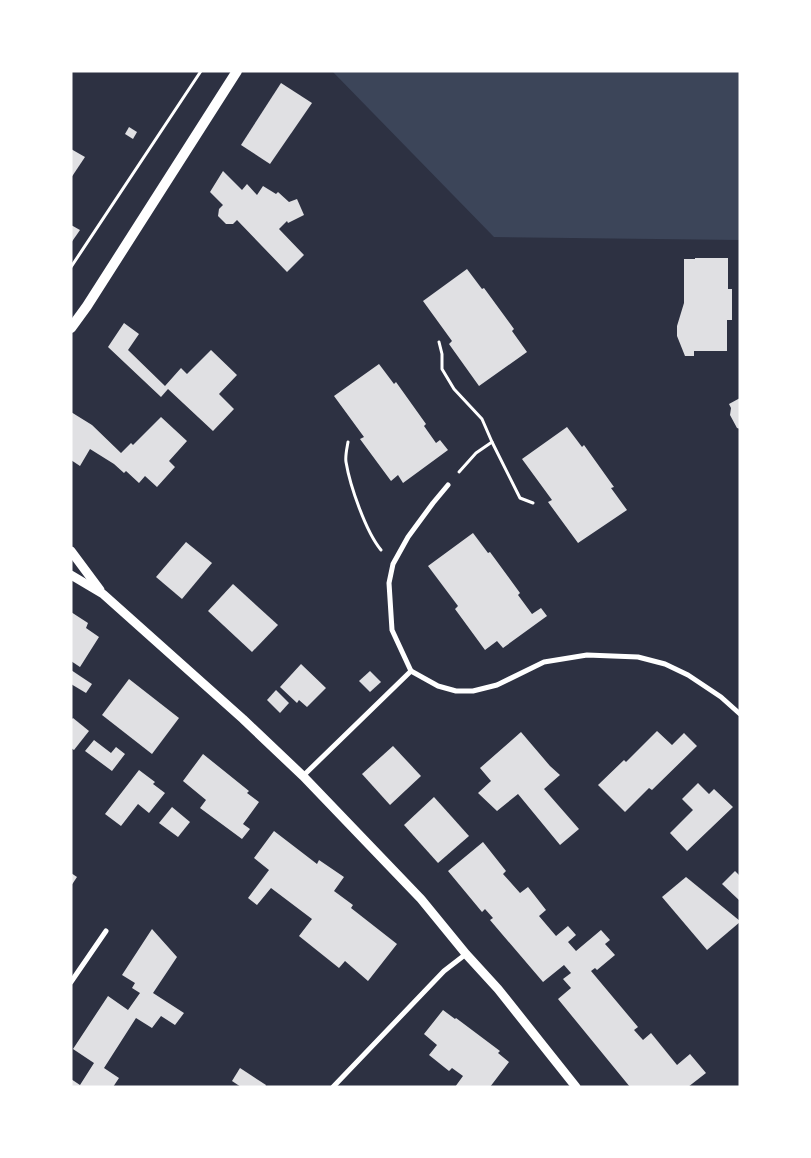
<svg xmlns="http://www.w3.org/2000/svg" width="811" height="1158" viewBox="0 0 811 1158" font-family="Inter,sans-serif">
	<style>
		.green { fill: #3c4559 }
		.building { fill: #e0e0e3 }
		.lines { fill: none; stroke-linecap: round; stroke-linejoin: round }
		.path { stroke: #fff; stroke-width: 3 }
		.minor { stroke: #fff; stroke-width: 5 }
		.tertiary { stroke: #fff; stroke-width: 9 }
		.secondary { stroke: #fff; stroke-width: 10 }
	</style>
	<rect width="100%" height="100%" fill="#2d3142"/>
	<!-- green -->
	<path class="green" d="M332 71H740V240L494 237Z"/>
	<!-- building -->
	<g class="building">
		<path d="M281 83 312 103 270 164 241 145Z"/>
		<path d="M129 127 137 132 133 139 125 134Z"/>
		<path d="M71 149 85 157 71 178Z"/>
		<path d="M223 171 242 190 247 184 257 195 263 186 276 194 278 192 289 202 297 199 304 215 288 223 287 221 279 229 304 255 287 272 237 220 233 224H226L218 216 219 209 223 205 210 192Z"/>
		<path d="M71 225 80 230 71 243Z"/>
		<path d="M695 258H728V289H732V320H727V351H694V356H685L677 336V326L684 303V259H695Z"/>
		<path d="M467 269 482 289 484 288 514 329 512 331 527 352 479 386 449 344 452 341 423 301Z"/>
		<path d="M124 323 139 334 128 350 165 386 181 368 187 374 211 350 237 375 219 394 234 409 213 431 168 389 161 397 108 347Z"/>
		<path d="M379 364 394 384 396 382 426 424 424 426 436 443 440 440 448 450 403 483 398 475 391 481 360 439 364 437 334 396Z"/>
		<path d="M740 398V429L737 428 730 415 731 408 729 404Z"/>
		<path d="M71 412 92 425 121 453 131 443 133 445 161 417 187 441 169 461 175 467 157 487 145 476 139 483 126 471 124 473 114 464 90 449 80 466 71 460Z"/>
		<path d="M567 427 582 447 584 445 614 487 611 488 627 510 578 543 548 502 552 500 522 459Z"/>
		<path d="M473 533 488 553 490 552 520 593 518 595 532 614 541 608 547 616 503 648 497 641 485 650 455 609 458 606 428 566Z"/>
		<path d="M186 542 212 563 182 599 156 577Z"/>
		<path d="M233 584 278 625 252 652 208 611Z"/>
		<path d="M71 612 88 623 86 628 99 637 80 667 71 661Z"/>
		<path d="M301 664 326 688 307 707 299 700 297 703 280 687Z"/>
		<path d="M71 670 92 684 86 693 71 684Z"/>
		<path d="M370 671 381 682 370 692 359 681Z"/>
		<path d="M129 679 179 718 152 754 102 715Z"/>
		<path d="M276 690 289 703 280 713 267 700Z"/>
		<path d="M73 718 89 731 74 750 71 748V720Z"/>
		<path d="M657 731 672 745 684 733 697 746 652 790 649 788 625 812 598 785 624 760 626 762Z"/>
		<path d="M521 732 550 766 560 775 544 789 579 829 560 845 518 794 497 811 478 793 491 781 480 768Z"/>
		<path d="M94 740 111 753 116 747 125 754 112 771 85 751Z"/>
		<path d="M393 746 421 776 390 805 362 774Z"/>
		<path d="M203 754 249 791 247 793 259 802 243 824 250 829 242 839 200 808 206 800 183 781Z"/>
		<path d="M139 770 155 782 153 784 165 793 149 813 138 804 121 826 105 814Z"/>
		<path d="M698 783 709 794 714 789 733 807 687 851 670 833 693 810 682 799Z"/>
		<path d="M434 797 469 836 438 863 404 825Z"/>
		<path d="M172 807 190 822 178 837 159 823Z"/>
		<path d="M274 831 317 864 319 860 344 877 334 891 353 905 351 908 397 944 368 981 345 961 339 968 299 936 312 919 271 888 257 905 248 898 269 870 254 858Z"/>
		<path d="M483 842 506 871 503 874 520 893 528 887 546 910 539 916 556 936 568 926 576 935 568 942 576 951 601 930 610 940 605 944 615 955 597 970 595 968 591 971 638 1027 634 1030 643 1040 651 1033 677 1065 690 1054 706 1073 688 1087H630L558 999 571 988 563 979 571 973 564 965 543 982 490 920 493 918 485 909 482 912 448 871Z"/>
		<path d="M735 871 740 876V901L722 884Z"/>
		<path d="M71 873 77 877 71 886Z"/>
		<path d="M686 877 740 921V922L707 950 662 897Z"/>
		<path d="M152 929 177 957 153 993 184 1013 175 1025 161 1016 152 1028 136 1018 104 1068 119 1078 113 1087H71V1079L80 1085 94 1063 73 1049 108 996 128 1010 140 993 132 988 135 983 122 975Z"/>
		<path d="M443 1010 455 1019 456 1018 500 1051 498 1053 509 1062 490 1087H455L463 1076 452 1068 449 1071 429 1055 437 1045 424 1034Z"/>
		<path d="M240 1068 266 1085 265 1087H241L232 1081Z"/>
	</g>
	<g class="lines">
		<!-- path -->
		<g class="path">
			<path d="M71 267 201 71"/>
			<path d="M439 342 442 354V369L454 389 482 419 492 442 520 498 533 503"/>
			<path d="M348 442C347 448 345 456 346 462 350 486 366 532 381 550"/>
			<path d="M459 472 476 453 492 442"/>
		</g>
		<!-- minor -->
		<g class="minor">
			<path d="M411 671 438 686 456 691H473L497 685 544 662 587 655 638 657 665 664 688 675 721 697 740 714"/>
			<path d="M303 776 411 671 392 630 389 583 393 564 408 537 433 503 448 485"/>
			<path d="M71 982 106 931"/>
			<path d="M333 1087 444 971 466 954"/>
		</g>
		<!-- tertiary -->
		<g class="tertiary">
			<path d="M71 551 100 590"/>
			<path d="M71 575 103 594 243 719 303 776 421 899 466 954 498 989 576 1087"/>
		</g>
		<!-- secondary -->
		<path class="secondary" d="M71 328 87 306 237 71"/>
	</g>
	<!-- border -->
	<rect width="811" height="1158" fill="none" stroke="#ffffff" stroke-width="145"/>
</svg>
